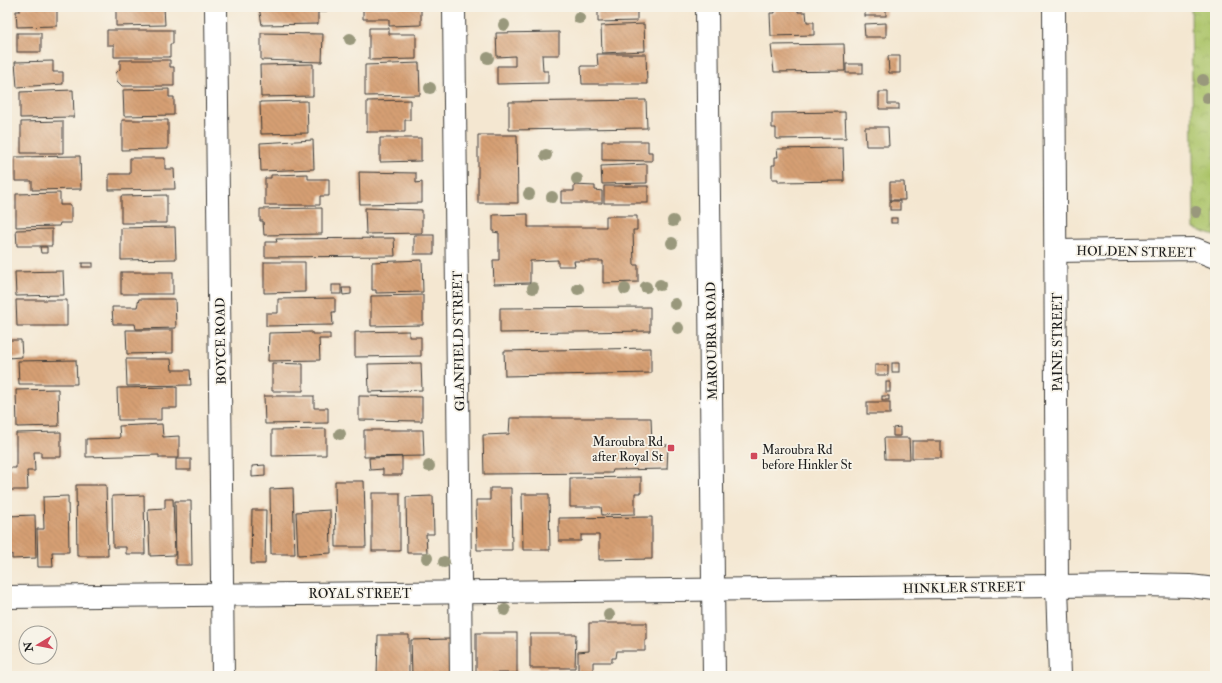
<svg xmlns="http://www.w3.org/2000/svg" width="1222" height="683" viewBox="0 0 1222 683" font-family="'IM FELL Double Pica',serif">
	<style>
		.park { fill: url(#park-crowns); stroke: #647042 }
		.building { fill: url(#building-back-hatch) }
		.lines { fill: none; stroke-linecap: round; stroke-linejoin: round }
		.minor-casing { stroke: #3c3a37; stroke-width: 24 }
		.major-casing { stroke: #3c3a37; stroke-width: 24 }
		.minor { stroke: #fff; stroke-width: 22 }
		.major { stroke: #fff; stroke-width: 22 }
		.tree { fill: #99987c }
		.poi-dot { fill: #d1495b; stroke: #f7f3e8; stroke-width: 1.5 }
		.labels { text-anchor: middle; stroke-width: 3.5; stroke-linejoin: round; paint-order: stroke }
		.street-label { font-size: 13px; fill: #1c1c1c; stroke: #f7f3e8 }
		.poi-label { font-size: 13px; fill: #1c1c1c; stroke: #f7f3e8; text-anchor: end }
	</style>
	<defs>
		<pattern id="park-crowns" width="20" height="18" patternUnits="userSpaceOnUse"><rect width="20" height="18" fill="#acc469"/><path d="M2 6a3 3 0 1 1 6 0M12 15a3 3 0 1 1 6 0" fill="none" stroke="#93a85a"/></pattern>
		<pattern id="building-back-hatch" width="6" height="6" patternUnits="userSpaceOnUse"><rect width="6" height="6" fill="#d59f73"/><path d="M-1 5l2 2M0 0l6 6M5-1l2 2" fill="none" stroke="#b68863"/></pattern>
	</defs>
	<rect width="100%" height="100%" fill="#f7f3e8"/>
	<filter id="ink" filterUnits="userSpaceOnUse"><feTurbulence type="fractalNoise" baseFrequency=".025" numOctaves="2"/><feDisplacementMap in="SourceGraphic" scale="8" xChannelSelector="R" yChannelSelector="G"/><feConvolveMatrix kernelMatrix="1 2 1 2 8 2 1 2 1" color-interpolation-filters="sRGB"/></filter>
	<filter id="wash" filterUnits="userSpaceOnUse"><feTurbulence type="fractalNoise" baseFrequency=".012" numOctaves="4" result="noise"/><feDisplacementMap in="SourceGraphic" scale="16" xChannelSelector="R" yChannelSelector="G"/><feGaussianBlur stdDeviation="0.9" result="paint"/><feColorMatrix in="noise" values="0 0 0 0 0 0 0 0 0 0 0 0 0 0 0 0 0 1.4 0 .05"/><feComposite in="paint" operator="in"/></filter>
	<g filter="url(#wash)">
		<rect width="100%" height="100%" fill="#f4e7d1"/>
		<!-- park -->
		<path class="park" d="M1191 7H1215V236L1194 229Z"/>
		<g id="blocks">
			<!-- building -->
			<g class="building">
				<path d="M20 7H57V26L17 27 16 11H20Z"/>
				<path d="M116 7H164L165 25 116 26Z"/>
				<path d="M259 7H326V12H318V24L262 25Z"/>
				<path d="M363 7H421V25L389 26V19H363Z"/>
				<path d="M598 7H637V21L598 22Z"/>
				<rect x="865" y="7" width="21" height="9"/>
				<path d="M775 9H798V12H806L807 22H814V35L771 36 770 13H775Z"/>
				<path d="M886 23V37H865L864 24Z"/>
				<path d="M644 24 645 51 602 53 601 26Z"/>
				<path d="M369 28H389V34H416V59L369 60Z"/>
				<path d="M107 30H173V44H170V57H114V45H107Z"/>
				<path d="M559 32V55H542L543 71H548V83L497 84V66H515V56L497 57 496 33Z"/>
				<rect x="17" y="33" width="24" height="19"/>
				<path d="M261 33 323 34 322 62 261 60Z"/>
				<path d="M844 44 845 71 774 72 771 45Z"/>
				<path d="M597 54H646L647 84H582L581 66H598Z"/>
				<path d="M888 56H900V73H889Z"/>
				<path d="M120 60H170V67H174V86H122L117 81 116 73 120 69Z"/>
				<path d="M53 61V72H63V84L17 87 15 62Z"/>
				<path d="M419 63 420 95 365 96V65Z"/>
				<path d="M313 64V96L261 97 260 65Z"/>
				<rect x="846" y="64" width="17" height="9"/>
				<path d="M169 89V97H174V115L124 116 123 90Z"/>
				<path d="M73 90 74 117 20 118V92Z"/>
				<path d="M879 92H888V104H899V109H879Z"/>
				<path d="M410 100V120H405V132H367V101Z"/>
				<path d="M646 100 647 128 509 130V102Z"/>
				<path d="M307 101 308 133 261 134 260 102Z"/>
				<path d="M845 112 846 138 776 139V128H772V113Z"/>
				<path d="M122 120H168V149L122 150Z"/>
				<path d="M63 121V153H21V122Z"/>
				<path d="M865 127H888L889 146H866Z"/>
				<path d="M478 135H517L518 203H478Z"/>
				<path d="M380 138H421V161L380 162Z"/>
				<path d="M313 140 314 169 261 171 260 143Z"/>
				<path d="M602 141H648V152H652V161L602 160Z"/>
				<path d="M843 148 844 181 778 182V179H772V165H775V157H778L777 149Z"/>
				<path d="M80 156 81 189 32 190V181H15V157Z"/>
				<path d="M130 158H165V169H174L175 189 109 190V174H130Z"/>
				<path d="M647 164V183L602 184 601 166Z"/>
				<path d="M359 172 416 173V183L422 182V203L360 204Z"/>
				<path d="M308 174V179H329V196H320V205H265V178H271V175Z"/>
				<path d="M890 182H904L905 200H890Z"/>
				<path d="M574 185 595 186V190L602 191V203H561V191H574Z"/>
				<rect x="604" y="186" width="44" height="17"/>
				<path d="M60 193V205H71V223H60L59 226 16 227V194Z"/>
				<path d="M167 195V223H121V196Z"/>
				<rect x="890" y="201" width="10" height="9"/>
				<path d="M322 208V234L264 235 263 221H260V209Z"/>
				<path d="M365 208 422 210V233L366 234Z"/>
				<path d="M528 214V227H606V216H637V230H633L634 265H638V282L603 283V261H574L575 266H558V260L530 261V283L494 284 493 260H499V233L493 232V215Z"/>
				<rect x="891" y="218" width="6" height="5"/>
				<path d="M175 227 176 259 121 260V228Z"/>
				<path d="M52 229V246H17L16 230Z"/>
				<rect x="414" y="235" width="20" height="19"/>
				<path d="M394 238 395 256 265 257V242H277L276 239Z"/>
				<path d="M40 247H47V253H41Z"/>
				<path d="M422 260 423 292 376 293V290H372V262Z"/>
				<path d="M264 262H305V292L264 293Z"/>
				<rect x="82" y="263" width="11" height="4"/>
				<path d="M63 271 64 295 16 296 15 272Z"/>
				<rect x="121" y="272" width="52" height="22"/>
				<rect x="332" y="285" width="9" height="9"/>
				<path d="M342 288H351V294L343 295Z"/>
				<path d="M423 295V325L371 326V296Z"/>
				<path d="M335 298V312H332L333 325 266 326V313H278V299Z"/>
				<path d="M139 299H175L176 328 136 329 135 324H113L112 307H137Z"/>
				<path d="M16 300H67V326H17Z"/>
				<path d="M650 307V331L500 333V308Z"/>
				<path d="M126 330H173V353L127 354Z"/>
				<path d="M409 331V337H421V356L355 357V332Z"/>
				<path d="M312 332V334H330V339H319L320 360 268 361 269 333Z"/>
				<path d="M7 340H21L22 357 7 358Z"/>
				<path d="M651 348V373L505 376 504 351Z"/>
				<path d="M126 359H171L172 370H190L191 385 127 386Z"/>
				<path d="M76 360 77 384H19L18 361Z"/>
				<path d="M272 363 303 364V391H272Z"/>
				<path d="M421 363 422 390 369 392 368 364Z"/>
				<rect x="892" y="363" width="7" height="9"/>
				<rect x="875" y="365" width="13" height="10"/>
				<rect x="886" y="382" width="4" height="10"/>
				<path d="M177 387V408H161V420H118L117 388Z"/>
				<path d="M58 389 59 426 17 427 16 390Z"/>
				<path d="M264 396H314V408H328V423L265 424Z"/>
				<path d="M359 396 422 397V421L359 420Z"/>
				<rect x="882" y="396" width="7" height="4"/>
				<rect x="867" y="402" width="23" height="12"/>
				<path d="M510 418H651L652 445H668L667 469 613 470 612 473 484 474 483 435 509 434Z"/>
				<path d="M162 424 163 437 179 436V458H159V455L86 457V439L120 438 119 426Z"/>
				<path d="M900 427V436H893V428Z"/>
				<path d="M326 429V455L272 456V430Z"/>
				<path d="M364 430H423L424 456 364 457Z"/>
				<path d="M61 432V457H41V452H34L35 471H27L28 490H7V468H16V433Z"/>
				<path d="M884 438H909L910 459H885Z"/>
				<rect x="912" y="441" width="29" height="17"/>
				<path d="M402 457V475H383V469L370 470 369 458Z"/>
				<rect x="176" y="459" width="15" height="11"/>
				<path d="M265 465V476L252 477V466Z"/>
				<path d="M641 477V493H635V514L602 515 601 507H570V478Z"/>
				<path d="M335 481H364L366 547H336Z"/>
				<path d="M76 485H106L108 556H77Z"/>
				<path d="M293 488 295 554H271L270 489Z"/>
				<path d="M490 488H511L512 550H477L476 500H490Z"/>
				<rect x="372" y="493" width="28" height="58"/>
				<path d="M522 494H549L550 550H523Z"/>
				<path d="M144 495 145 554H126V547H113L112 496Z"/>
				<path d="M68 496 69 552H52L53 567H38L37 529H44L43 497Z"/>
				<path d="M433 496 434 534H426L427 553H407L406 497Z"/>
				<path d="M165 499H173L175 555 150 556 148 509 165 508Z"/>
				<path d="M175 501H191L192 565H176Z"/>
				<path d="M252 510H266L265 564H251Z"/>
				<path d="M330 510 331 553 298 555 296 512Z"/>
				<path d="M35 515 36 558 12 559V554H7V516Z"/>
				<path d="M652 517V559L599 560V535H581V541H559V518Z"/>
				<path d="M589 623H647V640H645V651H617L616 658H612V662H593V673H578V652L589 651Z"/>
				<rect x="476" y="633" width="41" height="40"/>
				<path d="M530 634H576L575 668H530Z"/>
				<path d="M378 635H409V676H377Z"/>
				<path d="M450 639 451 676H412L411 640Z"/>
				<rect x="475" y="674" width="16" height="2"/>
			</g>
		</g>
	</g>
	<g filter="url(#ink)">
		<use href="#blocks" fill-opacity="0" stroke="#3c3a37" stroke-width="1"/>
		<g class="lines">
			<!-- minor casing -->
			<g class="minor-casing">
				<g id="minor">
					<path d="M216 7 223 676"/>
					<path d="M454 7 461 676"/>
					<path d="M1054 7 1057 586 1060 676"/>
					<path d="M1056 251 1195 249 1215 257"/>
					<path d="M7 597 1142 585 1190 586 1215 589"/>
				</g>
			</g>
			<!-- major casing -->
			<g class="major-casing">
				<path id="major" d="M707 7 714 676"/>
			</g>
			<!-- minor -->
			<use href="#minor" class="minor"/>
			<!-- major -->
			<use href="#major" class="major"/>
		</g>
		<!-- trees -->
		<g class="tree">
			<circle cx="579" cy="18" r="6"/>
			<circle cx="504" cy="25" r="6"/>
			<circle cx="350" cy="39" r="6"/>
			<circle cx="488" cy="58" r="6"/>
			<circle cx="1203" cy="80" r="6"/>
			<circle cx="430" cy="88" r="6"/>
			<circle cx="1207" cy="98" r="6"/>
			<circle cx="546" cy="155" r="6"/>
			<circle cx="577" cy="179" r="6"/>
			<circle cx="529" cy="194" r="6"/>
			<circle cx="552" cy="197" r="6"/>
			<circle cx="1196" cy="212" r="6"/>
			<circle cx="673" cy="221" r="6"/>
			<circle cx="672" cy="243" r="6"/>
			<circle cx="660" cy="285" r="6"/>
			<circle cx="646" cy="287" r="6"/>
			<circle cx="533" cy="288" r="6"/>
			<circle cx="578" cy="289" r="6"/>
			<circle cx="625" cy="289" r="6"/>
			<circle cx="675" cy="304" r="6"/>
			<circle cx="678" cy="328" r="6"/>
			<circle cx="340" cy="434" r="6"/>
			<circle cx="429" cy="466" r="6"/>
			<circle cx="427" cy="558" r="6"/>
			<circle cx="444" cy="562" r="6"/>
			<circle cx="505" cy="610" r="6"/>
			<circle cx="609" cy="615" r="6"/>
		</g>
	</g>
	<!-- markers -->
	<g class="poi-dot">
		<rect x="667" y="444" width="8" height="8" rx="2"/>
		<rect x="750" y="452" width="8" height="8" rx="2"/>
	</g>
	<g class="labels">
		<!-- street labels -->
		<g class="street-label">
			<text transform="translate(1136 251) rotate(1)" y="5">HOLDEN STREET</text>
			<text transform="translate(220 341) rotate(-91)" y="5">BOYCE ROAD</text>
			<text transform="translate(458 341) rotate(-91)" y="5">GLANFIELD STREET</text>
			<text transform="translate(711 341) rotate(-91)" y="5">MAROUBRA ROAD</text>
			<text transform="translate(1057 342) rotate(-90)" y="5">PAINE STREET</text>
			<text transform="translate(964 587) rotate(-1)" y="5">HINKLER STREET</text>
			<text x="360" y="598">ROYAL STREET</text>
		</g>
		<!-- poi labels -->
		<g class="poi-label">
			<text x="663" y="446">Maroubra Rd<tspan x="663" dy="15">after Royal St</tspan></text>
			<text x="762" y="454" text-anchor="start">Maroubra Rd<tspan x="762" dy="15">before Hinkler St</tspan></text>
		</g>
	</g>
	<!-- margin -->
	<rect width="1222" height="683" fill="none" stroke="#f7f3e8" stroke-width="24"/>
	<!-- north arrow -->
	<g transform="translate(38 645) rotate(260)"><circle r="19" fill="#f7f3e8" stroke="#9f9d96"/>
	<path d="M0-3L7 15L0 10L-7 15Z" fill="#d1495b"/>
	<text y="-6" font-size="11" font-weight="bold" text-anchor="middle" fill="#1c1c1c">N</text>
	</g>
</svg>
